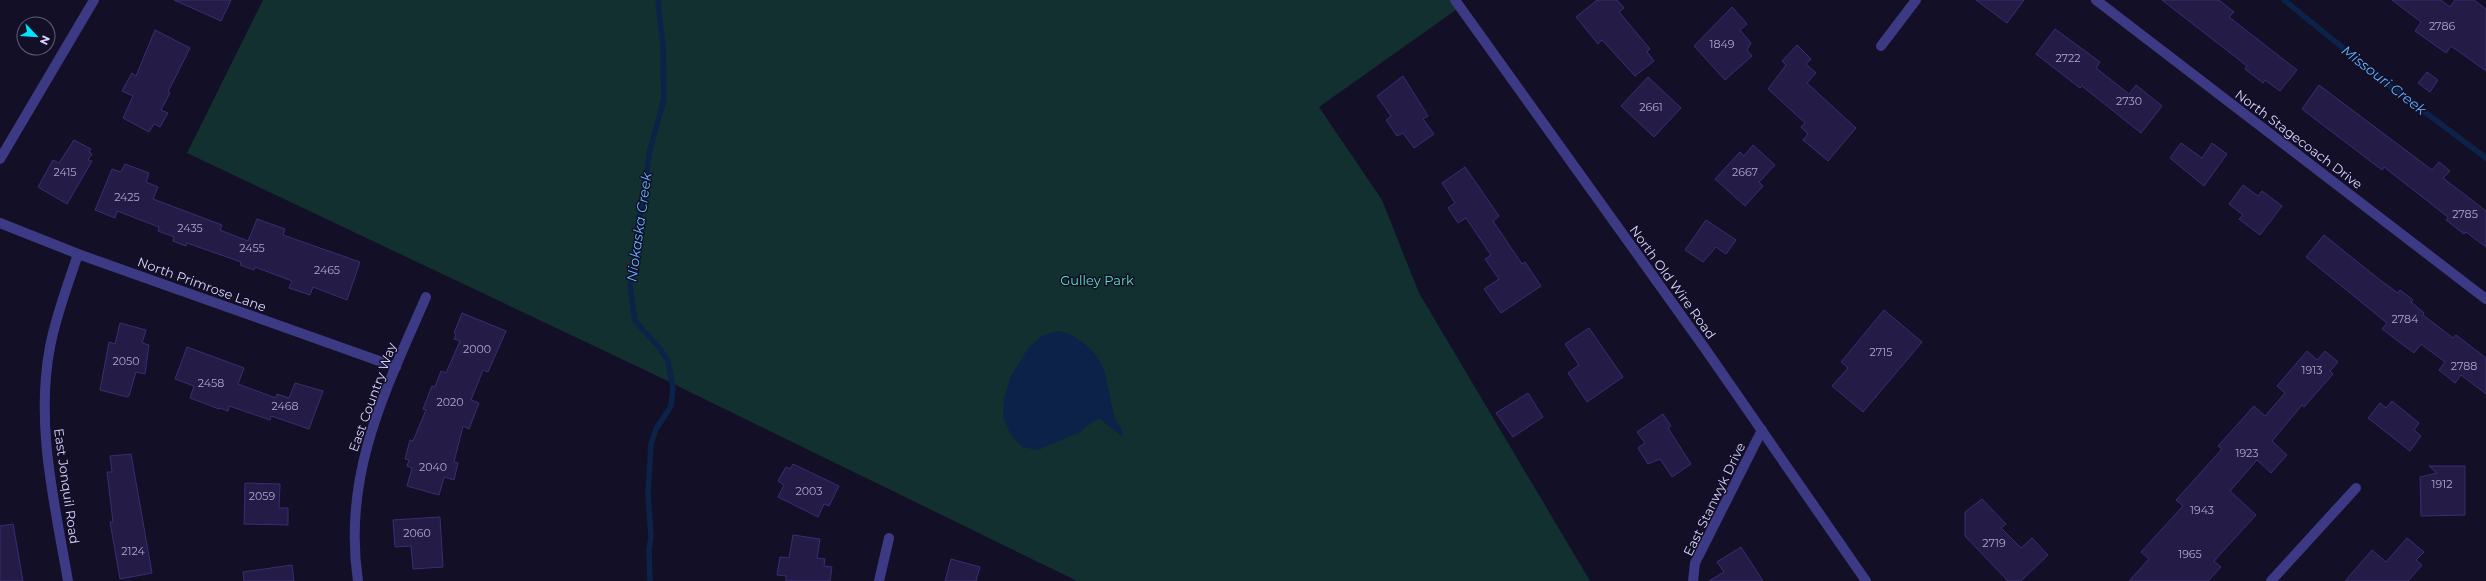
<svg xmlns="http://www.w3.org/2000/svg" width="2486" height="581" viewBox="0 0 2486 581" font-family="Montserrat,sans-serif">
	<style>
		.green { fill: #12302f }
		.water { fill: #0c2248 }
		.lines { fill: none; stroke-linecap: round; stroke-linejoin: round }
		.stream { stroke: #0c2248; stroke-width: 5.5 }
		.building { fill: #241b47; stroke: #3b2d73 }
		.minor { stroke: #3d3a85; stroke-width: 10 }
		.labels { text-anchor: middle; stroke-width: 3; stroke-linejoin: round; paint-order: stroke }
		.number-label { font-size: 11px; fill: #aca6d1 }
		.street-label { font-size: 13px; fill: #d9d4ff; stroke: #130f26 }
		.park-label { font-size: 13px; fill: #5fe0c0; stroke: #130f26 }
		.water-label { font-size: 14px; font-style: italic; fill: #62b6ff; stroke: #130f26 }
	</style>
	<rect width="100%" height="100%" fill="#130f26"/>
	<!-- green -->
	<path class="green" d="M263 0H1455L1460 7 1319 107 1382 200 1419 293 1590 581H1077L649 372 187 153Z"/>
	<!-- water -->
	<path class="water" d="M1057 331C1067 332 1074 336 1082 342 1110 362 1106 385 1114 415 1116 423 1123 427 1123 437L1100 419 1095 420 1080 432 1038 450 1022 447 1011 435 1003 417 1004 399 1011 376 1029 347 1042 336Z"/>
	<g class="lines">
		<!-- stream -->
		<g class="stream">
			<path d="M2284 0 2389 85 2486 158"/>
			<path d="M650 581 649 550 651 536 648 495 651 444 656 429 671 406 673 389 668 361 658 346 635 321 630 285 637 250V234L650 150 664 99 663 47 658 0"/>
		</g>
	</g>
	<!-- building -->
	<g class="building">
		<path d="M174 0H231L221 21Z"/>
		<path d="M1597 0H1617L1624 8 1619 12 1650 49 1647 52 1654 61 1635 76 1602 40 1598 44 1576 17Z"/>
		<path d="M1976 0H2024L2007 23Z"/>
		<path d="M2162 0H2219L2234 12 2229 17 2297 70 2280 91 2265 80 2263 83 2245 69 2247 66Z"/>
		<path d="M2392 0H2441L2450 7 2455 0H2474L2486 9V71L2451 46 2446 53 2415 31 2421 22Z"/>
		<path d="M1732 7 1747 24 1740 30 1751 43 1747 50 1752 56 1725 80 1694 46Z"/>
		<path d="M2055 29 2100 62 2096 68 2129 94 2136 85 2162 106 2141 133 2082 86 2080 88 2036 54Z"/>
		<path d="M155 30 190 48 168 92 170 93 161 110 168 113 160 127 154 124 149 132 123 118 133 96 122 91 132 73 136 76Z"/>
		<path d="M1797 45 1811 59 1806 64 1816 73 1807 83 1856 128 1828 161 1803 140 1808 134 1801 127 1805 123 1768 89 1786 65 1782 61Z"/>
		<path d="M2427 72 2438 80 2430 92 2418 83Z"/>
		<path d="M1403 76 1428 116 1423 119 1434 134 1414 148 1403 133 1397 136 1386 120 1391 116 1377 96Z"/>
		<path d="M1648 77 1681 108 1654 137 1621 106Z"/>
		<path d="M2319 85 2432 170 2439 162 2450 171 2443 178 2486 211V247L2466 232 2464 234 2446 220 2448 217 2384 167 2382 170 2302 109Z"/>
		<path d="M74 140 91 149 89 152 92 154 88 160 92 161 67 204 38 187 53 160 59 163Z"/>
		<path d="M2181 143 2202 158 2212 143 2227 154 2204 186 2170 158Z"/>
		<path d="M1753 145 1775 165 1759 182 1763 186 1745 206 1715 179 1740 152 1744 156Z"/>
		<path d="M125 164 149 173 146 182 158 187 153 199 222 225 220 230 248 241 257 219 285 229 283 235 360 262 347 300 313 287 310 295 289 288 292 281 255 267 254 270 240 265 241 262 187 243 186 246 173 241 174 237 158 231 159 227 117 211 115 218 95 210 112 169 121 172Z"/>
		<path d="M1465 167 1499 216 1493 221 1522 264 1525 262 1541 286 1501 313 1484 289 1499 279 1485 259 1491 255 1466 218 1458 223 1448 208 1455 203 1442 183Z"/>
		<path d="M2243 185 2258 196 2262 191 2282 206 2260 235 2239 219 2243 215 2229 204Z"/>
		<path d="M1706 220 1736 240 1726 254 1716 247 1703 262 1685 250Z"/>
		<path d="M2324 235 2380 280 2398 293 2400 290 2413 300 2411 302 2424 313 2423 315 2453 338 2456 335 2486 358V394L2461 375 2455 383 2439 370 2445 362 2421 344 2414 353 2382 329 2387 323 2306 257Z"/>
		<path d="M1884 310 1922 342 1863 412 1832 386 1848 368 1841 362Z"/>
		<path d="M462 313 506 331 488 372 483 370 471 400 479 403 469 429 463 426 454 462 458 463 454 480 444 477 439 495 407 486 412 468 407 466 409 460 405 459 410 440 413 441 426 410 423 409 432 386 435 387 441 371 446 373 460 341 454 339 456 334 454 333Z"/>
		<path d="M120 323 146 330 142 343 149 345 145 374 136 372 129 396 127 397 100 390 109 342 115 344Z"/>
		<path d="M1589 328 1623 377 1587 402 1568 373 1579 365 1565 344Z"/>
		<path d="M187 347 244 368 238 384 276 398 277 394 289 398 295 383 323 391 309 429 271 416 270 420 229 406 228 411 220 408 219 409 190 398 194 386 175 379Z"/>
		<path d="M2307 351 2317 360 2325 351 2338 362 2330 371 2333 374 2304 407 2302 405 2272 441 2287 455 2271 473 2257 460 2230 491 2256 515 2214 561 2221 567 2208 581H2129L2149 559 2141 552 2183 506 2176 500 2222 449 2218 446 2254 406 2265 416 2285 393 2277 386Z"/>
		<path d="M1528 393 1543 417 1513 437 1496 413Z"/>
		<path d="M2392 401 2419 423 2414 430 2421 436 2410 451 2368 418 2380 403 2386 408Z"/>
		<path d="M1663 414 1671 426 1668 428 1691 464 1672 477 1660 459 1648 464 1638 448 1645 443 1637 432Z"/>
		<path d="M131 454 152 573 120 579 110 522H113L107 472H112L110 456Z"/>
		<path d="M793 464 839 486 829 506 824 504 818 517 778 497 784 485 778 481 786 467 790 469Z"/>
		<path d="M2429 466H2465V515L2421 516 2420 477 2437 473Z"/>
		<path d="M245 483 280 484 279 508H288V525L244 524Z"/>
		<path d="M1982 499 2006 524 2001 528 2021 548 2032 538 2048 555 2021 581H2008L1965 536V512Z"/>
		<path d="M440 517 443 567 413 569 411 546 395 547 393 520Z"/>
		<path d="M13 524 23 581H0V526Z"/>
		<path d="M793 535 820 539 817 558 825 559 824 566 832 567 830 581H786V576L777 575 780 557 789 558Z"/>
		<path d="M2407 538 2424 552 2416 560 2422 565 2408 581H2345L2372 550 2386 562Z"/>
		<path d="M1741 547 1763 581H1709L1724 572 1717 562Z"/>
		<path d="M951 559 980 567 976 581H945Z"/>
		<path d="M292 565 294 581H244L243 572Z"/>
	</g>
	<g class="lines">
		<!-- minor -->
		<g class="minor">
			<path d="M1455 0 1706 350 1866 581"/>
			<path d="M2096 0 2486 299"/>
			<path d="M1881 46 1916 0"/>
			<path d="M0 159 94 0"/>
			<path d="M0 223 78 254 396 367"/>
			<path d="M68 581C55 505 35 425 50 347 56 315 68 285 78 254"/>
			<path d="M358 581C342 475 385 391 426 297"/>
			<path d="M879 581 889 538"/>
			<path d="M1693 581 1695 563 1762 430"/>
			<path d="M2271 581 2356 488"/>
		</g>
	</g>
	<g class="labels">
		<!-- number labels -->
		<g class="number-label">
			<text x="2442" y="30">2786</text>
			<text x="1722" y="48">1849</text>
			<text x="2068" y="62">2722</text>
			<text x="2129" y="105">2730</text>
			<text x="1651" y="111">2661</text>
			<text x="65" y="176">2415</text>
			<text x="1745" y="176">2667</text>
			<text x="127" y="201">2425</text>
			<text x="2465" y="218">2785</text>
			<text x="190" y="232">2435</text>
			<text x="252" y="252">2455</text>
			<text x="327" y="274">2465</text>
			<text x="2405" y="323">2784</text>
			<text x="477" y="353">2000</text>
			<text x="1881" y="356">2715</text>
			<text x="126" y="365">2050</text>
			<text x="2464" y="370">2788</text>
			<text x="2312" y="374">1913</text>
			<text x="211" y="387">2458</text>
			<text x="450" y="406">2020</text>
			<text x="285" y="410">2468</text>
			<text x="2247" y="457">1923</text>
			<text x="433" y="471">2040</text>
			<text x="2442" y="488">1912</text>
			<text x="809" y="495">2003</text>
			<text x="262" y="500">2059</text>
			<text x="2202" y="514">1943</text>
			<text x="417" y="537">2060</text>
			<text x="1994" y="547">2719</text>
			<text x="133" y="555">2124</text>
			<text x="2190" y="558">1965</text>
		</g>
		<!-- street labels -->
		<g class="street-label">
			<text transform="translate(2299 139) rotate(37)" y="5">North Stagecoach Drive</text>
			<text transform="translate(1673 282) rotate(54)" y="5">North Old Wire Road</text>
			<text transform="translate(202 284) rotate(20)" y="5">North Primrose Lane</text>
			<text transform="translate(372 397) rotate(-70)" y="5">East Country Way</text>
			<text transform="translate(67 486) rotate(82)" y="5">East Jonquil Road</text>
			<text transform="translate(1714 499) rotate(-64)" y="5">East Stanwyk Drive</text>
		</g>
		<!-- park labels -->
		<g class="park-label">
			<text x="1097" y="285">Gulley Park</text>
		</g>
		<!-- water labels -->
		<g class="water-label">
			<text transform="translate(2384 80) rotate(38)" y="5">Missouri Creek</text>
			<text transform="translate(639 227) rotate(-82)" y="5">Niokaska Creek</text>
		</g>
	</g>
	<!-- north arrow -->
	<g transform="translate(36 36) rotate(115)"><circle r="19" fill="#130f26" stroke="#625e7d"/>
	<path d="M0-3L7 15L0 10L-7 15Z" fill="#00e5ff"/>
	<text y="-6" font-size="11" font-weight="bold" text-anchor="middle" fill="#d9d4ff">N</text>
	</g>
</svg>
